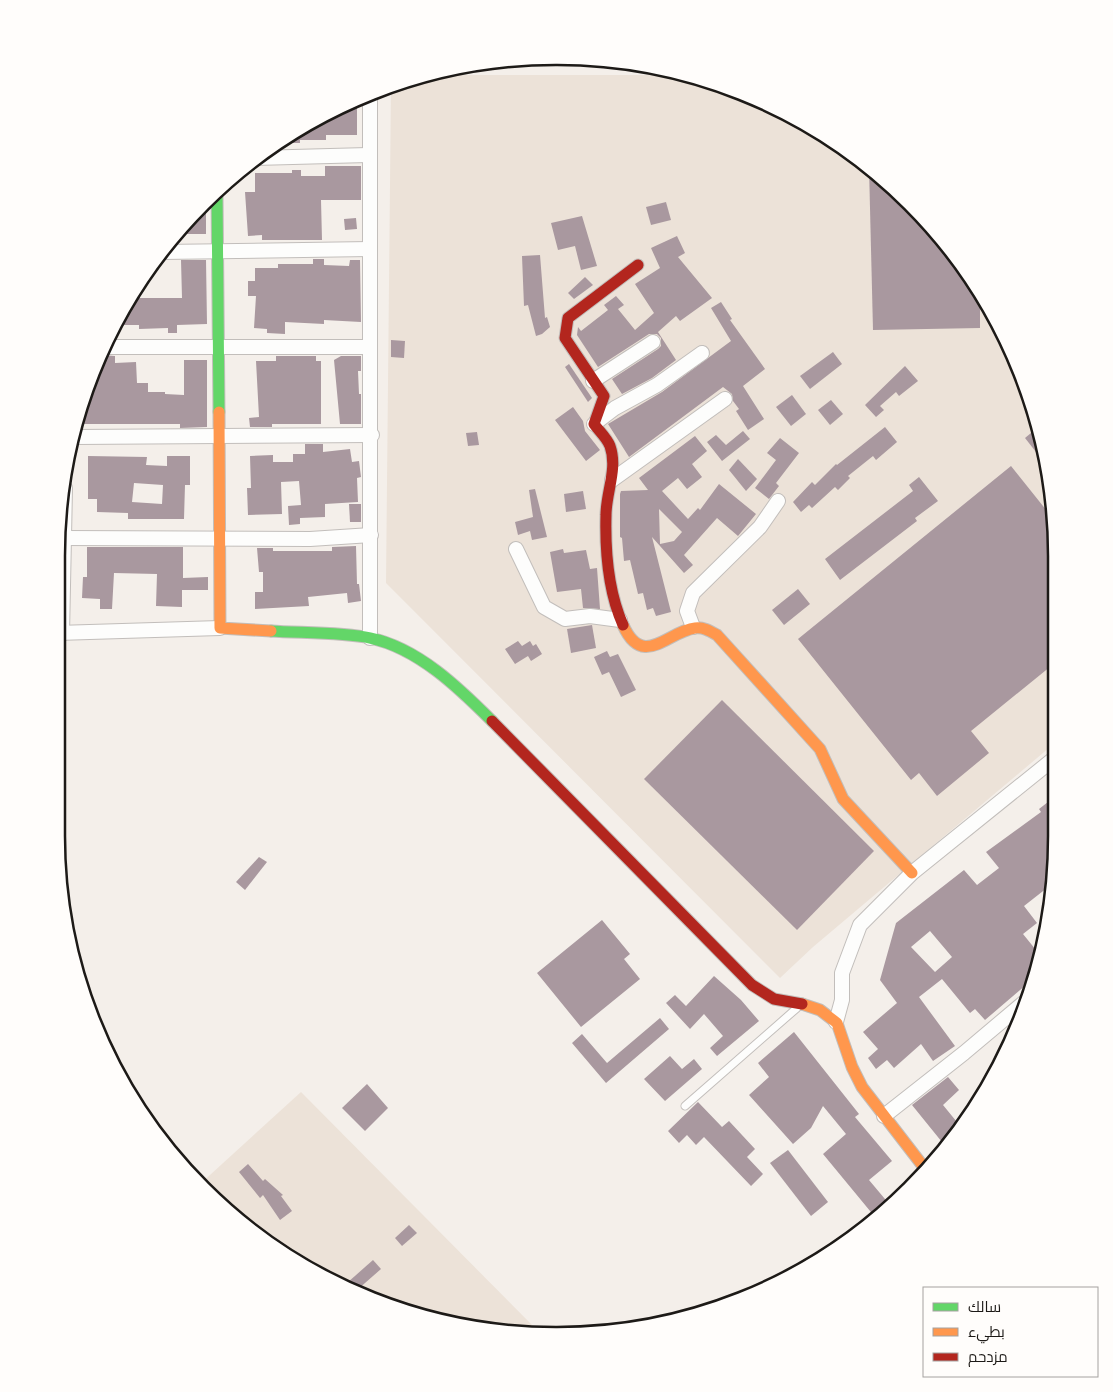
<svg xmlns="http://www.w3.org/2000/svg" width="1113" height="1392" viewBox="0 0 1113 1392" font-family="'Varela Round',Cairo,sans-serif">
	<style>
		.built { fill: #ece2d8 }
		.building { fill: #a9989f; fill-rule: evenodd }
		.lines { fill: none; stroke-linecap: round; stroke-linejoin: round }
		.lane-casing { stroke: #c2bebb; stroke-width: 9 }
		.street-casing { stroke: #c2bebb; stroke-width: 16 }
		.fast-casing { stroke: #c2bebb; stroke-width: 13 }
		.slow-casing { stroke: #c2bebb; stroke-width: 13 }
		.jam-casing { stroke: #c2bebb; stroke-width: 13 }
		.lane { stroke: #fdfdfc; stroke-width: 7 }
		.street { stroke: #fdfdfc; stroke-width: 14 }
		.fast { stroke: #63d668; stroke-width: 11 }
		.slow { stroke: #ff974d; stroke-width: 11 }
		.jam { stroke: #b3261e; stroke-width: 11 }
		.rim { fill: none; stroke: #1d1a17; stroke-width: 2.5 }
	</style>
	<rect width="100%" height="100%" fill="#f4efea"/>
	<!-- built -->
	<g class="built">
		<path d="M427 75H690L778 108 861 160 933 227 990 307 1030 396 1056 523V742L813 947 780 978 386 583 391 85Z"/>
		<path d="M301 1092 541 1334 427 1319 306 1269 203 1189 199 1185Z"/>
	</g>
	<!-- building -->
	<g class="building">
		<path d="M357 100V135H326V140H300V143H277L307 123Z"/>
		<path d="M325 166H361V200H321L322 240H262V235L248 236 245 192H255V173H292V170H301V176H325Z"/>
		<path d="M869 167 933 227 980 292V328L873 330Z"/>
		<path d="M666 202 671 220 651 225 646 207Z"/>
		<path d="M206 203V234H175L180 227Z"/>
		<path d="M582 216 597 266 581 270 575 246 558 250 551 223Z"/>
		<path d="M356 218 357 229 345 230 344 219Z"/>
		<path d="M677 236 685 253 678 257 712 298 680 321 676 316 658 332 676 360 652 378 622 394 612 379 658 349 661 346V338L657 334H649L598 367 577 335 578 327 581 331 608 310 604 305 616 296 624 305 618 309 635 330 654 313 635 284 660 268 651 248Z"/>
		<path d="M540 255 545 318 547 317 550 327 542 334 536 336 528 305 524 306 522 256Z"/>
		<path d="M313 259H324V265L349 266 350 260H360L361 322 324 320V324L285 322V334L267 333V329L254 328 256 296H248V281H255V268H278V264H313Z"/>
		<path d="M181 260H206L207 324 177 325V333H168V328L139 329V325H115L123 307 140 284V298H182Z"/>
		<path d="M585 277 593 285 574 299 568 293Z"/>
		<path d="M721 302 732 319 730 320 765 369 743 386 764 419 748 430 736 411 739 409 733 401 732 394 723 387 629 457 608 424 662 392 731 341 711 308Z"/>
		<path d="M391 340 405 341 404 358 391 357Z"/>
		<path d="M833 352 842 364 810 389 800 376Z"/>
		<path d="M101 355 115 356V363L136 362 137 383H148V392H165V394L184 395V360H207V427L180 428V424H77L83 395Z"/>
		<path d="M276 356H316V361H321V424H272V427H250L249 418 259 417 256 361H276Z"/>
		<path d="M341 356H361V371H358L359 394H361V424H340L334 360Z"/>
		<path d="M569 364 592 398 588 402 565 367Z"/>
		<path d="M905 366 918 381 899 396 896 392 880 406 884 410 876 417 865 405Z"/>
		<path d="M792 395 806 414 791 426 776 407Z"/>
		<path d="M831 400 843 414 830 425 818 410Z"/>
		<path d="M573 407 583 421 585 431 600 450 586 461 555 420Z"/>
		<path d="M885 427 897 442 876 460 873 456 848 476 850 478 838 490 835 487 812 508 809 505 801 512 793 502 812 482 815 485 836 464 837 465Z"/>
		<path d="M1037 428 1039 438 1043 461 1025 438Z"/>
		<path d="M743 431 750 439 722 461 707 442 716 435 726 445Z"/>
		<path d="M477 432 479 445 468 446 466 433Z"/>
		<path d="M695 436 707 451 692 464 702 477 687 489 678 478 662 491 688 519 698 508 700 510 719 484 756 514 738 536 717 518 684 555 693 565 684 573 652 537 671 612 656 616 653 608 647 610 643 593 638 594 630 560 624 561 622 538 620 537V494L621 491 648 490 639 478ZM659 509 682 532 674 541 660 544Z"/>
		<path d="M780 438 799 453 776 483 779 486 769 499 755 488 776 460 767 453Z"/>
		<path d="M305 444H323V452L350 449 352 462 359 461 361 477 357 478 358 502 325 504V517L300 518V524L289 525 288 506 301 505 299 481 281 482 282 514 248 515 247 488H251L250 456 273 455V462H293V454H305Z"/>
		<path d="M88 456 147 457 146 465 167 466V456H190V485H185L184 519H128V513L97 512V499H88ZM134 483 163 485 162 504 132 502Z"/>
		<path d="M738 459 757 479 746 491 729 470Z"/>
		<path d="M1011 466 1055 521 1056 662 971 731 989 753 937 796 919 773 911 780 798 639Z"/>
		<path d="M919 477 938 501 915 518 917 521 840 580 825 559 913 491 909 485Z"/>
		<path d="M535 489 547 537 532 540 530 531 518 535 515 522 533 517 529 490Z"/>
		<path d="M583 491 586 509 566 512 564 494Z"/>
		<path d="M349 504H361V522H350Z"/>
		<path d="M356 546 357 584H359L361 601 348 603 347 593 308 597 309 606 255 609V592H263V572H259L257 548H273V551H332V547Z"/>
		<path d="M87 547H183V578L208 577V590H182V607L156 606 157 574 114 573 112 609H100V599L82 598 83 577H87Z"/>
		<path d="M563 549 564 553 586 550 590 569 597 568 600 609 583 608 581 589 557 592 550 552Z"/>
		<path d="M798 589 810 604 784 625 772 610Z"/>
		<path d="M592 625 596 648 571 653 567 629Z"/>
		<path d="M518 641 522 646 530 641 533 646 536 644 542 654 531 661 528 656 515 664 505 649Z"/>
		<path d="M607 651 610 657 618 654 636 690 621 697 609 672 602 675 594 657Z"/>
		<path d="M722 700 874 851 797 930 644 779Z"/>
		<path d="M1057 795V836L1052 884 1024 906 1037 923 1023 934 1040 955 1034 978 985 1020 975 1009 970 1013 942 979 919 997 955 1046 933 1061 921 1044 894 1068 887 1060 876 1069 868 1058 878 1049 863 1032 897 1003 880 980 896 923 964 870 977 885 999 868 986 852 1041 812 1039 809ZM930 931 952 957 935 972 911 947Z"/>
		<path d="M259 857 267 862 245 890 236 882Z"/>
		<path d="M602 920 630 954 624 959 640 979 581 1027 537 973Z"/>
		<path d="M714 976 741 1000 759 1021 717 1056 710 1048 723 1036 704 1014 690 1029 666 1003 675 995 686 1006Z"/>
		<path d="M660 1018 669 1029 606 1083 572 1043 582 1034 607 1063Z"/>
		<path d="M794 1032 859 1114 855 1117 892 1161 869 1180 890 1205 875 1217 823 1154 846 1134 823 1106 811 1128 793 1144 749 1095 769 1077 758 1063Z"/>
		<path d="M670 1056 682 1069 694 1059 702 1069 665 1101 644 1079Z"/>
		<path d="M948 1077 959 1090 943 1105 961 1127 946 1147 912 1105Z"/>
		<path d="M367 1084 388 1108 365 1131 342 1108Z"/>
		<path d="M698 1102 722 1127 729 1121 755 1149 747 1157 763 1174 751 1186 704 1137 696 1145 687 1135 679 1143 668 1131Z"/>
		<path d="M788 1150 828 1202 811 1216 770 1163Z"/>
		<path d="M248 1164 263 1181 265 1179 283 1195 281 1196 292 1211 280 1220 263 1195 260 1198 239 1172Z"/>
		<path d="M409 1225 417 1233 402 1246 395 1238Z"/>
		<path d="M373 1260 381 1269 357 1290 351 1287 347 1283Z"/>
	</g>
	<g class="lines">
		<!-- lane casing -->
		<g class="lane-casing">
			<path id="lane" d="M685 1106 797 1008"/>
		</g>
		<!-- street casing -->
		<g class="street-casing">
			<g id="street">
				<path d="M370 95V638"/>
				<path d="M255 158 368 155"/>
				<path d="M162 252 370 249"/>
				<path d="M105 347H369"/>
				<path d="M593 381 653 342"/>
				<path d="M594 424 615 408 657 385 702 353"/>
				<path d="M75 437 372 435"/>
				<path d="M612 480 725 399"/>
				<path d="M63 538 310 539 371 535"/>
				<path d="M516 549 544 607 565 619 590 616 620 620"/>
				<path d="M693 627 687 611 693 593 760 527 778 501"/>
				<path d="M57 633 220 628"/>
				<path d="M62 634 65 488"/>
				<path d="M836 1022 842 1000V973L860 925 912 873 1056 757"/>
				<path d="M884 1116 964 1053 1027 1000"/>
			</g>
		</g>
		<!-- fast casing -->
		<g class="fast-casing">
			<g id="fast">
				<path d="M217 193 219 412"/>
				<path d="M271 631C300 633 342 632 370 638 418 648 459 688 492 721"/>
			</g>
		</g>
		<!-- slow casing -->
		<g class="slow-casing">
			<g id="slow">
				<path d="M219 412 220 628 271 631"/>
				<path d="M623 625C643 670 668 631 695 628 704 627 710 631 717 635L820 749 843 799 912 873"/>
				<path d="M802 1004 820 1010 837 1023 852 1067 862 1087 926 1170"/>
			</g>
		</g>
		<!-- jam casing -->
		<g class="jam-casing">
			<g id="jam">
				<path d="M623 625C608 591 605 552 606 515 606 492 618 469 610 446 607 438 599 431 594 424L604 396 565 338 568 318 638 265"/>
				<path d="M492 721 752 985 774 999 802 1004"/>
			</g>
		</g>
		<!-- lane -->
		<use href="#lane" class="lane"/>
		<!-- street -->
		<use href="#street" class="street"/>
		<!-- fast -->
		<use href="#fast" class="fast"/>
		<!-- slow -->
		<use href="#slow" class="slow"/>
		<!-- jam -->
		<use href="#jam" class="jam"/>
	</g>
	<!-- crop -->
	<path d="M0 0H1113V1392H0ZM556 65H557A491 491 0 0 1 1048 556V836A491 491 0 0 1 557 1327H556A491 491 0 0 1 65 836V556A491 491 0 0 1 556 65Z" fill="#fffdfb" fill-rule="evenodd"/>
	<path class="rim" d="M556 65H557A491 491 0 0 1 1048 556V836A491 491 0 0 1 557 1327H556A491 491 0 0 1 65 836V556A491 491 0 0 1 556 65Z"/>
	<!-- legend -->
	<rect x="923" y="1287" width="175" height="90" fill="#fffdfb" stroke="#a5a2a0"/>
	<rect x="933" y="1303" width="25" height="8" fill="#63d668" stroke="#a5a2a0"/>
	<text x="968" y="1312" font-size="15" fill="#1d1a17">سالك</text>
	<rect x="933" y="1328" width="25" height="8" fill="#ff974d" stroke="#a5a2a0"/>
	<text x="968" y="1337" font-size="15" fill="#1d1a17">بطيء</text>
	<rect x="933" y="1353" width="25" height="8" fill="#b3261e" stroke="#a5a2a0"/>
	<text x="968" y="1362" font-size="15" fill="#1d1a17">مزدحم</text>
</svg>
